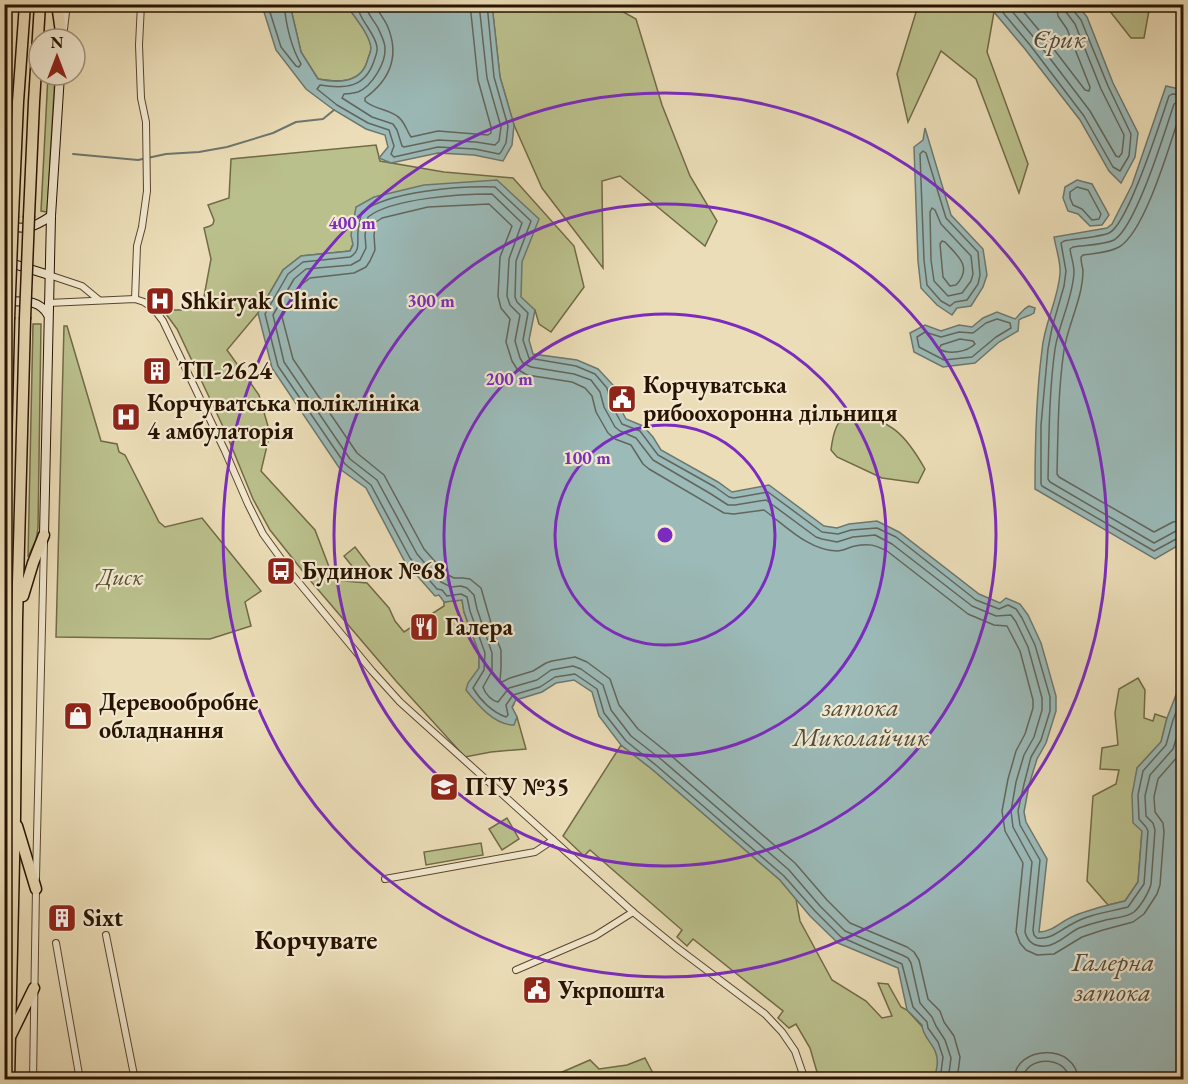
<svg xmlns="http://www.w3.org/2000/svg" width="1188" height="1084" viewBox="0 0 1188 1084" font-family="'EB Garamond',serif">
	<style>
		.green { fill: #bac08c; stroke: #716a46; stroke-width: 1.5 }
		.water { fill: #9bbab8; stroke: #6d776e; stroke-width: 1.5 }
		.lines { fill: none; stroke-linecap: round; stroke-linejoin: round }
		.shore { stroke: #62665c; stroke-width: 1.5 }
		.stream { stroke: #6d776e; stroke-width: 2 }
		.street-casing { stroke: #59462e; stroke-width: 8 }
		.secondary-casing { stroke: #281300; stroke-width: 10 }
		.highway-casing { stroke: #281300; stroke-width: 13 }
		.street { stroke: #f2e9d0; stroke-width: 6 }
		.secondary { stroke: #f2e9d0; stroke-width: 8 }
		.highway { stroke: #ebddb7; stroke-width: 10 }
		.highway-bridge-casing { stroke: #281300; stroke-width: 13; stroke-linecap: butt }
		.highway-bridge { stroke: #ebddb7; stroke-width: 10 }
		.ring { fill: none; stroke: #7b2cbf; stroke-width: 3 }
		.labels { text-anchor: middle; stroke-width: 4.5; stroke-linejoin: round; paint-order: stroke }
		.poi-label { font-size: 24px; font-weight: bold; fill: #281300; stroke: #f2e9d0; text-anchor: start }
		.park-label { font-size: 24px; font-style: italic; fill: #5b5031; stroke: #f2e9d0 }
		.water-label { font-size: 26px; font-style: italic; fill: #504d40; stroke: #f2e9d0 }
		.quarter-label { font-size: 27px; font-weight: bold; fill: #281300; stroke: #f2e9d0 }
		.centre { fill: #7b2cbf; stroke: #f2e9d0; stroke-width: 3 }
		.ring-label { font-size: 18px; text-anchor: middle; font-weight: bold; fill: #7b2cbf; stroke: #f2e9d0; stroke-width: 4.5; stroke-linejoin: round; paint-order: stroke }
	</style>
	<rect width="100%" height="100%" fill="#ebddb7"/>
	<filter id="stains"><feTurbulence type="fractalNoise" baseFrequency=".00333" numOctaves="4"/><feColorMatrix values="0 0 0 0 .2 0 0 0 0 .09 0 0 0 0 .02 0 0 0 .5 -.17"/></filter>
	<radialGradient id="worn" r=".72"><stop offset=".6" stop-color="#630" stop-opacity="0"/><stop offset="1" stop-color="#630" stop-opacity=".3"/></radialGradient>
	<!-- green -->
	<g class="green">
		<path d="M290 5H354L350 10C357 20 371 36 371 48 371 52 368 58 367 62 360 84 337 82 318 79L301 52Z"/>
		<path d="M492 5H611L636 19 662 105 690 176 717 221 705 246 620 176 602 181 603 268 542 188 514 125 500 77Z"/>
		<path d="M915 5H991L994 12 987 52 1028 164 1019 193 976 79 941 51 908 122 897 74 917 9Z"/>
		<path d="M1105 5H1150L1144 38H1131Z"/>
		<path d="M48 75H55L47 212 41 211Z"/>
		<path d="M376 145 380 161 444 172 513 178 574 246 584 287 551 332 539 324 535 310 352 246 350 251 301 256 283 270 258 313 227 350 259 395 270 433 261 471 315 530 334 580 367 583 389 608 395 621 404 632 444 606V602L462 600 464 612 479 653V668L514 704 512 708 517 717 526 749 491 752 465 757 396 681 309 579 270 530 253 499 226 433 177 329 163 310H181L203 302 211 259 204 228 210 226 213 224 214 220 208 205 229 198 231 159Z"/>
		<path d="M33 324H41L38 528 36 540 28 557Z"/>
		<path d="M64 326H67L101 441 117 444 119 452 125 455 159 522 165 527 202 518 261 591 245 602 251 626 210 639 56 637Z"/>
		<path d="M853 410C893 424 904 432 925 469L918 483 882 478 837 457 831 450C833 433 837 417 853 410Z"/>
		<path d="M355 547 371 568 360 576 344 556Z"/>
		<path d="M1138 678 1145 690 1144 718 1153 721 1155 714 1167 718 1161 742 1137 768 1142 831 1138 882 1125 901 1108 905 1087 881 1093 796 1116 784 1119 770 1100 769 1102 748 1118 745 1115 713 1119 689Z"/>
		<path d="M621 745 653 770 780 880 796 899 800 921 832 980 866 1001 882 1018 892 1016 878 983 888 984 901 1007 907 1010 928 1033 950 1079H819L810 1048 796 1024 789 1028 778 1018 783 1011 693 939 687 946 677 937 682 930 590 850 584 856 563 836Z"/>
		<path d="M507 818 519 839 502 850 489 829Z"/>
		<path d="M481 843 483 855 426 865 424 852Z"/>
		<path d="M645 1058 656 1079H646L643 1074 630 1079H546L590 1060 599 1069 627 1065Z"/>
	</g>
	<!-- water -->
	<g class="water">
		<path d="M263 5H290L301 52 318 79C337 83 360 84 367 62 368 58 371 52 371 48 370 36 357 20 350 10L354 5H492L500 77 514 125 512 145 503 161 474 155 438 153 391 163 379 158 388 147 385 135 366 129 334 110 306 89 276 50 263 9Z"/>
		<path d="M991 5H1077L1087 17 1113 83 1138 133 1135 157 1121 183 1109 171 1080 120 1025 49 994 12Z"/>
		<path d="M1166 86 1184 90V542L1155 559 1035 489C1035 442 1036 396 1042 350 1044 324 1058 300 1060 274 1061 262 1056 249 1054 237L1107 228 1112 224 1132 185Z"/>
		<path d="M925 128 951 215 983 249 987 275 983 287 971 306 957 308 952 315 937 305 921 288 918 261 914 147 923 140Z"/>
		<path d="M497 180 539 219 522 262 521 297 535 310 529 340 533 354 577 360 598 369 613 385 617 402 626 419 643 426 653 437 661 450 718 482 732 492 769 485 824 526 837 528 849 524 877 521 899 532 979 594 1000 603 1006 598 1020 604 1028 615 1041 643 1056 696V711L1046 743 1037 759 1029 785 1024 812 1026 822 1047 859 1039 932C1052 932 1061 921 1074 916 1090 909 1108 905 1125 901L1138 882 1142 831 1133 823 1132 795 1137 768 1161 742 1167 718 1183 677V1079L1067 1080 1049 1075 1013 1080 932 1079C936 1075 936 1072 937 1066 940 1046 922 1039 922 1025L907 1010 898 968 838 943 810 916 780 880 653 770 621 745 599 716 592 692 574 680 556 683 542 692 516 700 512 707 517 717 514 725C494 725 478 705 466 690L468 683 479 668V653L464 612 462 600 444 602 439 595 435 596 405 562 366 488 340 469 272 368 258 313 283 270 301 256 350 251 353 245 351 235 356 207 374 197 424 185Z"/>
		<path d="M1077 180 1092 184 1109 215 1102 225 1090 226 1078 214 1068 211 1063 198 1065 187Z"/>
		<path d="M1029 306 1035 308 1034 313C1028 317 1024 316 1019 320L1018 331 999 342 975 363 943 367 914 352 910 333 925 325 941 331 959 325 972 327 983 318 997 312 1015 319C1021 314 1021 310 1029 306Z"/>
	</g>
	<g class="lines">
		<!-- shore -->
		<g class="shore">
			<path d="M269 4V9L281 47 296 66 299 67 301 64C291 47 286 24 284 4"/>
			<path d="M358 4C357 18 375 32 377 47 378 52 375 57 374 61 365 88 345 89 320 85L317 89 337 105 368 123 389 130 394 146 391 154 394 157 438 147 475 149 499 154 501 152 506 143 508 126 494 77 487 4"/>
			<path d="M366 4C366 14 375 21 379 30 381 35 385 42 385 48 386 63 372 86 358 92 354 93 348 94 344 94L342 98 372 117 393 124 397 130 402 146 404 147 438 140 476 142 495 145 499 141 501 127 487 78 479 4"/>
			<path d="M375 4C378 12 383 17 387 25 400 55 391 79 365 98V101C374 109 387 109 397 116 405 121 406 130 411 137L438 131 488 135 491 133V127L478 80 470 4"/>
			<path d="M998 4 1000 9 1030 45 1084 116 1113 167 1120 171 1129 156 1131 134 1108 86 1081 20 1073 10 1072 4"/>
			<path d="M1006 4 1036 40 1090 111 1116 156 1119 157 1122 153 1124 135 1101 89 1075 24 1066 12 1065 4"/>
			<path d="M1017 4 1043 35 1085 90 1089 91 1090 87 1067 29 1058 16 1056 4"/>
			<path d="M1184 95 1172 94 1169 96C1161 119 1128 225 1109 233 1100 237 1075 239 1064 241L1061 243 1066 271 1064 286 1052 328 1048 349 1041 425V484L1042 486 1154 551 1178 538 1184 537"/>
			<path d="M1184 103 1177 102 1174 104C1165 131 1136 227 1114 240 1104 245 1084 245 1073 247L1070 249C1071 257 1074 264 1074 272 1073 298 1059 323 1055 349 1049 392 1049 436 1048 479L1050 482 1154 543 1176 531 1184 529"/>
			<path d="M1184 112 1180 114C1170 144 1145 232 1119 247 1109 253 1094 253 1083 255L1081 257C1081 261 1082 266 1083 270 1083 298 1068 324 1064 350 1058 391 1058 433 1057 474L1059 477 1154 532 1173 522 1184 520"/>
			<path d="M923 151 926 153 946 218 978 252 980 275 978 284 967 300 955 302 950 306 941 301 927 285 924 260 920 154Z"/>
			<path d="M1077 187 1088 190 1101 214 1099 219 1092 220 1082 209 1073 205 1070 198V192Z"/>
			<path d="M932 208 935 210 941 224 971 256 973 274 971 281 962 293 948 296 934 281 931 260 930 212Z"/>
			<path d="M942 241 945 242C958 256 973 267 956 285L950 286 943 277 940 244Z"/>
			<path d="M997 319 1010 323 1011 328 996 337 972 357 944 360 919 347 917 337 925 332 941 337 959 332 973 333 986 323Z"/>
			<path d="M960 339 973 341 975 344C967 352 949 355 939 349L941 345Z"/>
			<path d="M940 1080 943 1057 938 1042 928 1028 927 1022 913 1007 902 964 841 937 815 911 784 876 657 766 626 741 604 713 597 689 575 674 555 677 540 687 513 695 506 705 508 715 506 717C492 712 480 700 473 688L484 670 485 653 470 611 467 597 461 594 447 596 442 590 437 589 410 558 371 485 345 464 278 366 265 314 288 274 303 262 350 257C361 251 357 242 358 231 359 225 360 218 362 212 389 191 460 186 495 187L531 221 516 261 515 297 517 302 528 313 523 340 529 358 576 366 595 374 607 388 611 404 622 424 640 431 658 455 715 487 729 497 734 498 768 492 822 532 838 534 851 530 877 528 896 537 976 600 999 609 1008 605 1016 609 1022 618 1035 645 1050 697V711L1041 740 1031 757 1024 784 1018 811 1020 825 1040 860 1033 930 1034 935 1037 938C1051 940 1060 930 1072 924 1089 914 1109 912 1128 907L1144 884 1148 831 1146 827 1139 819 1138 795 1143 771 1166 745 1173 720 1184 692"/>
			<path d="M948 1080 951 1058 945 1040 936 1026 932 1017 920 1003 911 963 908 958 902 955 845 931 820 906 789 870 662 760 631 736 611 710 603 685 581 669 573 666 551 670 537 680 509 688 498 702C492 701 485 694 483 687L492 671V653L477 609 474 595 467 588 461 586 451 587 441 582 417 554 377 480 350 459 284 362 273 315 294 279 306 269 351 265 360 260 366 248 365 235 368 217C392 198 462 194 492 194L522 223 509 259 507 296 510 305 520 315 515 341 520 358 523 363 531 367 574 374 591 380 600 392 604 407 615 427 620 431 636 438 653 460 711 494 728 505H735L766 500 816 537 822 539 837 542 853 537 875 535 892 544 972 606 996 616 1011 615 1016 622 1028 647 1042 698V710L1034 737 1024 755 1016 782 1011 811 1013 827 1032 862 1025 932C1028 943 1035 947 1046 946 1058 945 1068 933 1079 928 1087 925 1094 923 1102 921 1111 918 1126 918 1134 912 1141 906 1149 892 1151 884L1155 830 1153 823 1146 816 1145 796 1150 775 1173 749 1184 713"/>
			<path d="M957 1080 960 1057 954 1036 944 1022 940 1011 928 999 919 960 914 952 907 947 850 923 827 900 795 863 668 753 638 729 619 705 610 679 587 662 575 657 552 661 546 663 533 671 510 678 502 682 500 681 501 668V650L493 630 481 588 470 579 463 578H454L446 574 424 549 384 475 357 453 293 359 282 317 301 285 310 278 354 273 366 267 370 261 375 250 374 235 376 222 382 218 428 207 489 204 512 226 500 257 498 296 501 308 510 319 506 342 512 361 517 369 527 375 572 382 585 388 592 396 596 412 608 433 615 439 631 445 643 464 649 469 724 513 734 514 764 510C786 526 808 550 837 551 844 551 849 547 855 546 869 543 875 545 887 551L968 614 994 625 1007 626 1020 651 1033 700V708L1025 734 1016 751 1008 779 1002 811 1005 831 1023 863 1016 932 1020 943 1026 950 1037 955 1054 954 1082 937 1103 930 1133 922 1144 914 1157 894 1160 885 1164 832 1163 823 1155 812 1154 797 1158 779 1179 755 1184 745"/>
			<path d="M1014 1080C1015 1044 1077 1043 1078 1080"/>
			<path d="M1023 1080C1024 1055 1068 1055 1069 1080"/>
		</g>
		<!-- stream -->
		<path class="stream" d="M73 154 138 160 166 154 199 152 227 147 273 133 296 122 323 119 334 110"/>
		<!-- street casing -->
		<g class="street-casing">
			<g id="street">
				<path d="M64 29 67 4"/>
				<path d="M49 275 82 286 99 300"/>
				<path d="M135 299 137 246 142 227 147 191 146 122 141 98 139 45 141 4"/>
				<path d="M48 303 135 299 144 302 154 309 163 321 225 451 248 504 263 534 295 578 372 671 400 702 633 912 676 947 765 1014 782 1032 795 1051 805 1080"/>
				<path d="M36 878 44 543"/>
				<path d="M385 879 535 852 553 840"/>
				<path d="M106 935 135 1080"/>
				<path d="M56 943 80 1080"/>
				<path d="M516 970 595 936 633 912"/>
				<path d="M33 1080 36 888"/>
			</g>
		</g>
		<!-- secondary casing -->
		<g class="secondary-casing">
			<g id="secondary">
				<path d="M4 224C25 231 33 228 51 216"/>
				<path d="M4 261 49 275"/>
				<path d="M4 301C21 302 39 298 48 315"/>
				<path d="M44 535 51 216 60 75"/>
			</g>
		</g>
		<!-- highway casing -->
		<g class="highway-casing">
			<g id="highway">
				<path d="M57 4 62 39"/>
				<path d="M4 21 6 4"/>
				<path d="M13 216 18 102 25 4"/>
				<path d="M29 216 34 102 40 4"/>
				<path d="M4 537 9 319"/>
				<path d="M23 596 33 563 44 535"/>
				<path d="M17 826 36 889"/>
				<path d="M11 1035 34 988"/>
				<path d="M9 1080 15 817 17 620 25 319"/>
			</g>
		</g>
		<!-- street -->
		<use href="#street" class="street"/>
		<!-- secondary -->
		<use href="#secondary" class="secondary"/>
		<!-- highway -->
		<use href="#highway" class="highway"/>
		<!-- highway-bridge casing -->
		<g class="highway-bridge-casing">
			<g id="highway-bridge">
				<path d="M9 319 13 216"/>
				<path d="M25 319 29 216"/>
			</g>
		</g>
		<!-- highway-bridge -->
		<use href="#highway-bridge" class="highway-bridge"/>
	</g>
	<!-- distance rings -->
	<g class="ring">
		<circle cx="665" cy="535" r="110"/>
		<circle cx="665" cy="535" r="221"/>
		<circle cx="665" cy="535" r="331"/>
		<circle cx="665" cy="535" r="442"/>
	</g>
	<!-- icons -->
	<defs>
		<g id="hospital-square" transform="scale(1.5)"><rect x="-9" y="-9" width="18" height="18" rx="4" fill="#8f2418" stroke="#f2e9d0"/><path d="M-5-5h3v3.5h4V-5h3V5h-3V1.5h-4V5h-3Z" fill="#fff"/></g>
		<g id="building-square" transform="scale(1.5)"><rect x="-9" y="-9" width="18" height="18" rx="4" fill="#8f2418" stroke="#f2e9d0"/><path d="M-4-6H4V6H1V3H-1V6H-4ZM-2.5-4.3h1.7v1.8h-1.7ZM.8-4.3h1.7v1.8H.8ZM-2.5-1h1.7V.8h-1.7ZM.8-1h1.7V.8H.8Z" fill="#fff"/></g>
		<g id="civic-square" transform="scale(1.5)"><rect x="-9" y="-9" width="18" height="18" rx="4" fill="#8f2418" stroke="#f2e9d0"/><path d="M-.6-6.5H3V-4.5H.6V-3L4-1V1h2V6H-6V1h2V-1L-.6-3ZM-1.2 2.5V6h2.4V2.5Z" fill="#fff"/></g>
		<g id="bus-square" transform="scale(1.5)"><rect x="-9" y="-9" width="18" height="18" rx="4" fill="#8f2418" stroke="#f2e9d0"/><path d="M-5-6H5V4H4V6H2V4H-2V6H-4V4H-5ZM-3.5-4V0h7V-4ZM-3.5 1.2v1.5H-2V1.2ZM2 1.2v1.5H3.5V1.2Z" fill="#fff"/></g>
		<g id="restaurant-square" transform="scale(1.5)"><rect x="-9" y="-9" width="18" height="18" rx="4" fill="#8f2418" stroke="#f2e9d0"/><path d="M-5-6h1v4h1v-4h1v4h1v-4h1v5L-1.5 .5V6h-2V.5L-5-1ZM5-6V6H3V1.5H1.5Q1.5-4 5-6Z" fill="#fff"/></g>
		<g id="shop-square" transform="scale(1.5)"><rect x="-9" y="-9" width="18" height="18" rx="4" fill="#8f2418" stroke="#f2e9d0"/><path d="M-5-2.5h2.3a2.7 3.5 0 0 1 5.4 0H5L5.5 6h-11ZM-1.5-2.5h3a1.5 2.3 0 0 0-3 0Z" fill="#fff"/></g>
		<g id="university-square" transform="scale(1.5)"><rect x="-9" y="-9" width="18" height="18" rx="4" fill="#8f2418" stroke="#f2e9d0"/><path d="M0-5L7-2L0 1L-7-2ZM-4 1L0 2.5L4 1V4Q0 6-4 4Z" fill="#fff"/></g>
	</defs>
	<g fill-rule="evenodd">
		<use href="#hospital-square" x="160" y="301"/>
		<use href="#building-square" x="157" y="371"/>
		<use href="#civic-square" x="622" y="399"/>
		<use href="#hospital-square" x="126" y="417"/>
		<use href="#bus-square" x="281" y="571"/>
		<use href="#restaurant-square" x="424" y="627"/>
		<use href="#shop-square" x="78" y="716"/>
		<use href="#university-square" x="444" y="787"/>
		<use href="#building-square" x="62" y="918"/>
		<use href="#civic-square" x="537" y="990"/>
	</g>
	<g class="labels">
		<!-- poi labels -->
		<g class="poi-label">
			<text x="181" y="309">Shkiryak Clinic</text>
			<text x="178" y="379">ТП-2624</text>
			<text x="643" y="393">Корчуватська<tspan x="643" dy="28">рибоохоронна дільниця</tspan></text>
			<text x="147" y="411">Корчуватська поліклініка<tspan x="147" dy="28">4 амбулаторія</tspan></text>
			<text x="302" y="579">Будинок №68</text>
			<text x="445" y="635">Галера</text>
			<text x="99" y="710">Деревообробне<tspan x="99" dy="28">обладнання</tspan></text>
			<text x="465" y="795">ПТУ №35</text>
			<text x="83" y="926">Sixt</text>
			<text x="558" y="998">Укрпошта</text>
		</g>
		<!-- park labels -->
		<g class="park-label">
			<text x="120" y="585">Диск</text>
		</g>
		<!-- water labels -->
		<g class="water-label">
			<text x="1059" y="48">Єрик</text>
			<text x="861" y="716">затока<tspan x="861" dy="30">Миколайчик</tspan></text>
			<text x="1113" y="971">Галерна<tspan x="1113" dy="30">затока</tspan></text>
		</g>
		<!-- quarter labels -->
		<g class="quarter-label">
			<text x="316" y="949">Корчувате</text>
		</g>
	</g>
	<circle cx="665" cy="535" r="9" class="centre"/>
	<g class="ring-label">
		<text x="352" y="229">400 m</text>
		<text x="431" y="307">300 m</text>
		<text x="509" y="385">200 m</text>
		<text x="587" y="464">100 m</text>
	</g>
	<!-- margin -->
	<rect width="1188" height="1084" fill="none" stroke="#ebddb7" stroke-width="24"/>
	<rect x="6" y="6" width="1176" height="1072" fill="none" stroke="#281300" stroke-width="3"/>
	<rect x="12" y="12" width="1164" height="1060" fill="none" stroke="#281300" stroke-width="1.5"/>
	<!-- north arrow -->
	<g transform="translate(57 57)"><circle r="28" fill="#f2e9d0" stroke="#a1937d" stroke-width="1.5"/>
	<path d="M0-4.5L10 22L0 15L-10 22Z" fill="#8f2418"/>
	<text y="-9" font-size="16" font-weight="bold" text-anchor="middle" fill="#281300">N</text>
	</g>
	<rect width="100%" height="100%" filter="url(#stains)"/>
	<rect width="100%" height="100%" fill="url(#worn)"/>
</svg>
